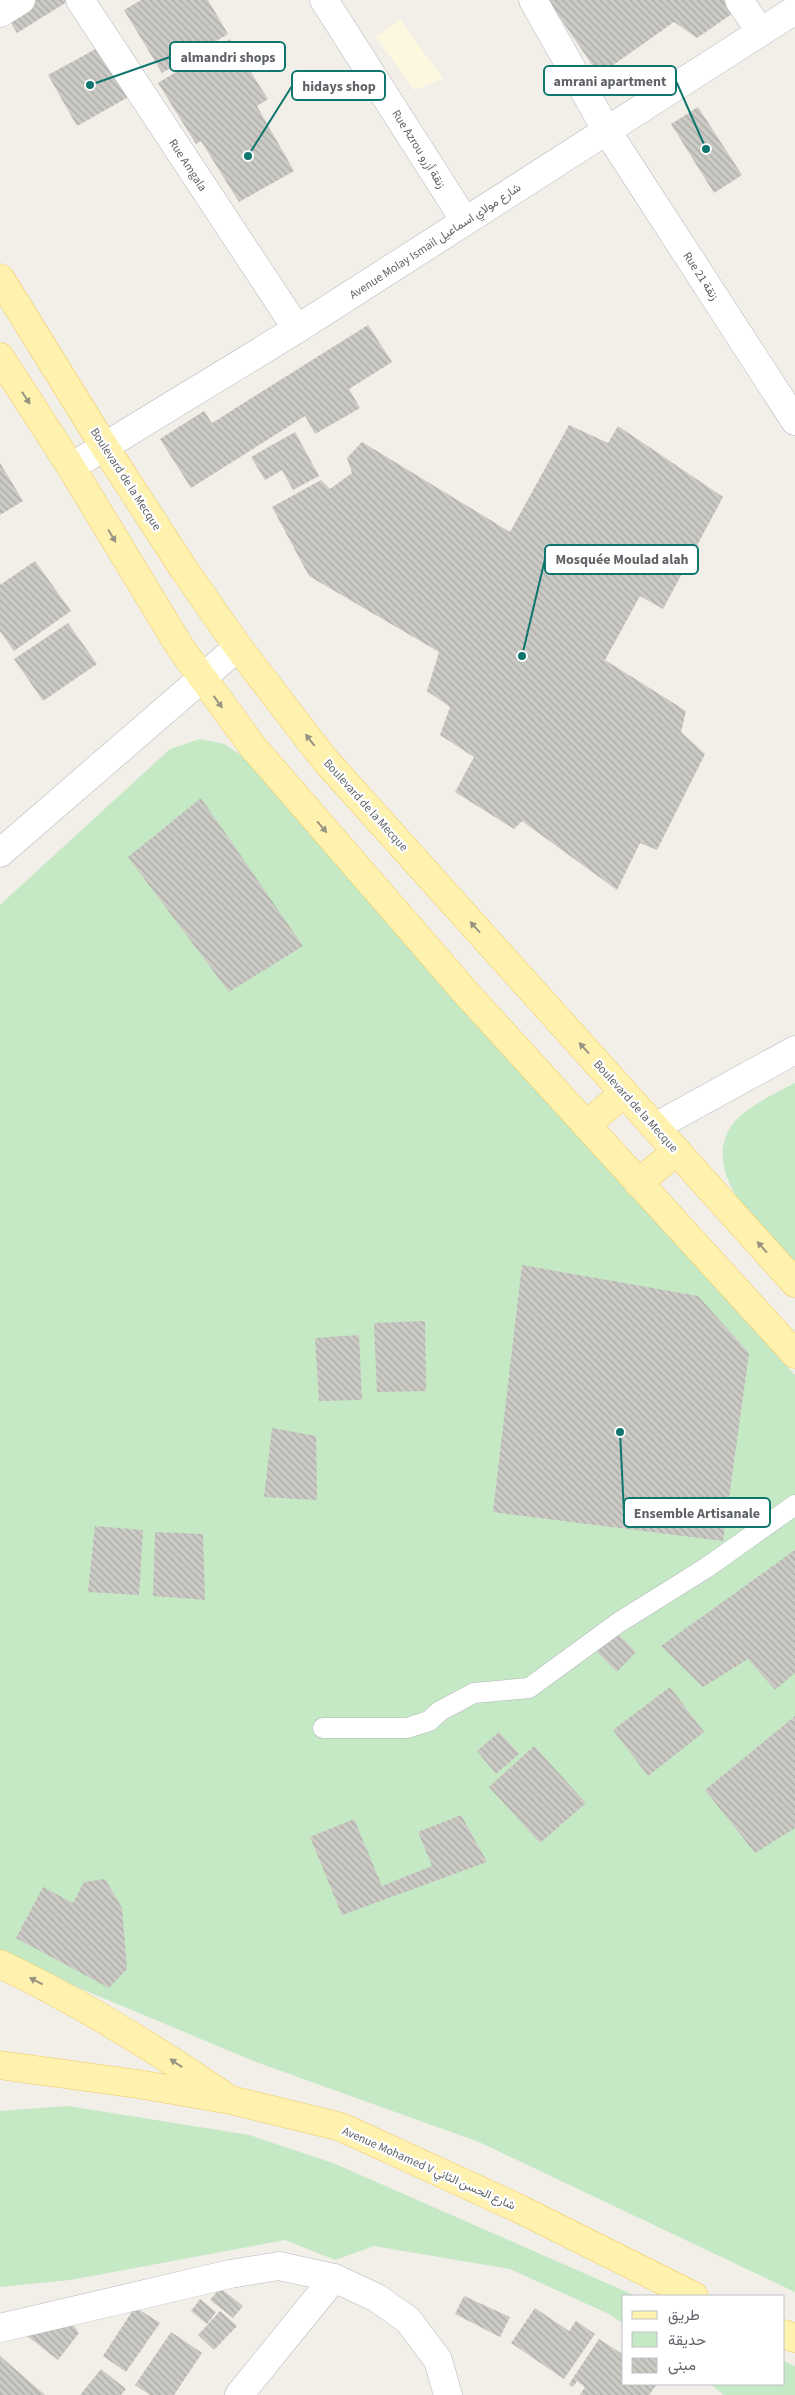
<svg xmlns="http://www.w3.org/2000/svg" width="795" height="2395" viewBox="0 0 795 2395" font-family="'Source Sans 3',Vazirmatn,sans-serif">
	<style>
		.commercial { fill: #fef7e0 }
		.park { fill: #c5e8c5 }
		.building { fill: url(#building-back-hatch) }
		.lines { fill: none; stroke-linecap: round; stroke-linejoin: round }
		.service-casing { stroke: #b5b8bc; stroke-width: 21 }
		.minor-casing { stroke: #b5b8bc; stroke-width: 29 }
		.tertiary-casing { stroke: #b5b8bc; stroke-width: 29 }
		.primary-casing { stroke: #f2c960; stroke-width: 29 }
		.service { stroke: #fff; stroke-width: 20 }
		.minor { stroke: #fff; stroke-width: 28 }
		.tertiary { stroke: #fff; stroke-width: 28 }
		.primary { stroke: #fff2af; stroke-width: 28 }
		.oneway { fill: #979581 }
		.labels { text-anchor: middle; stroke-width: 4.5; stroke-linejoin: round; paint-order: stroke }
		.street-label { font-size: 12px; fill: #5f6368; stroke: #fff }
		.leader { fill: none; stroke: #0f766e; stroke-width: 2 }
		.callout-dot { fill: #0f766e; stroke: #fff; stroke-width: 2 }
		.callout { fill: #fff; stroke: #0f766e; stroke-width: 2 }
		.callout-label { font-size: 14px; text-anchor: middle; font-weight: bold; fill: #5f6368 }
	</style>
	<defs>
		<pattern id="building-back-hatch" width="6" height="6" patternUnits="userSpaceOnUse" patternTransform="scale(1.25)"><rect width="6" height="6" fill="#cccac5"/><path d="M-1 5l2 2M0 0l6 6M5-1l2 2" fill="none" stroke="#a9a8a4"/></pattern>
	</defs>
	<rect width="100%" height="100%" fill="#f1efe8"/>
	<!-- commercial -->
	<path class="commercial" d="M400 19 443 79 414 90 376 37Z"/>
	<!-- park -->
	<g class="park">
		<path d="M200 739 224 744 252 762 306 828 795 1375V2292L479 2142 256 2062 0 1955V905L170 749Z"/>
		<path d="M795 1083V1267C765 1234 698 1173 732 1125 743 1109 777 1092 795 1083Z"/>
		<path d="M68 2106 249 2135 333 2163 636 2296H624V2324L609 2314 510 2269 374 2246 335 2260 285 2240 70 2280 0 2287V2111Z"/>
		<path d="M784 2361 795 2366V2395H724L710 2384H784Z"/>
	</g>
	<!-- building -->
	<g class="building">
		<path d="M0 0H70L17 33 0 5Z"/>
		<path d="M141 0H208L228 34 162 73 124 10Z"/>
		<path d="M548 0H729L736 11 697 38 674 22 599 75Z"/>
		<path d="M230 39 268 99 257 106 294 171 239 202 201 141 196 144 158 83Z"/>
		<path d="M103 45 132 95 77 126 48 75Z"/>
		<path d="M698 107 742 175 714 193 671 124Z"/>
		<path d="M368 325 392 362 349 389 360 408 315 434 305 416 191 488 160 439 204 411 212 423Z"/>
		<path d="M569 425 608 443 618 426 723 497 663 609 640 596 605 660 686 711 681 732 705 754 657 850 640 843 617 890 522 821 514 829 455 792 474 757 440 735 450 707 427 691 439 652 309 576 272 507 321 480 330 489 352 473 347 458 362 442 510 532Z"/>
		<path d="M295 432 319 476 293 490 282 470 265 480 251 457Z"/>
		<path d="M0 463 23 501 0 515Z"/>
		<path d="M35 561 71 611 14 651 0 631V585Z"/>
		<path d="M68 623 97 664 43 701 14 659Z"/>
		<path d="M201 798 303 946 229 992 128 857Z"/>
		<path d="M522 1265 698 1296 749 1353 723 1541 493 1512Z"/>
		<path d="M425 1321 426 1391 377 1392 374 1323Z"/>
		<path d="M359 1335 362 1400 319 1401 315 1338Z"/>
		<path d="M272 1428 316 1436 317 1500 264 1497Z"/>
		<path d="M95 1526 143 1530 139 1595 88 1592Z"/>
		<path d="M155 1532 203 1534 205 1600 153 1596Z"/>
		<path d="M795 1550V1673L775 1690 748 1659 703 1687 661 1646Z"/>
		<path d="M616 1632 636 1652 617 1672 597 1652Z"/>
		<path d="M670 1687 704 1732 648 1776 613 1730Z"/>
		<path d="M795 1716V1828L755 1853 705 1790Z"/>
		<path d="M499 1732 519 1754 496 1774 477 1751Z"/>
		<path d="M534 1746 586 1803 540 1843 489 1787Z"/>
		<path d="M461 1815 487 1862 342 1915 310 1837 354 1819 382 1886 432 1866 418 1832Z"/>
		<path d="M105 1879 122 1908 127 1969 109 1988 16 1938 43 1887 73 1903 84 1882Z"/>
		<path d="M220 2288 243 2306 233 2318 210 2300Z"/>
		<path d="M464 2296 510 2317 500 2337 455 2314Z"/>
		<path d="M200 2299 216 2312 207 2324 191 2311Z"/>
		<path d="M135 2307 160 2323 126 2372 103 2356Z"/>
		<path d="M535 2308 569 2331 576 2321 595 2334 564 2379 511 2343Z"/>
		<path d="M220 2311 237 2326 214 2350 198 2335Z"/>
		<path d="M71 2322 79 2333 58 2360 18 2329Z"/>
		<path d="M171 2332 202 2353 174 2395H150L135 2385Z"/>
		<path d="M599 2339 624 2355V2384H657L649 2395H580L585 2387 577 2381 573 2387 569 2384Z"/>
		<path d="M0 2356 45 2395H0Z"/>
		<path d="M101 2369 126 2389 121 2395H80Z"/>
	</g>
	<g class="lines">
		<!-- service casing -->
		<g class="service-casing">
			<path id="service" d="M323 1728H407L429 1721 440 1711 474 1693 529 1688 618 1623 706 1568 795 1505"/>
		</g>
		<!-- minor casing -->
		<g class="minor-casing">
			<g id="minor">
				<path d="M80 0 297 329"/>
				<path d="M324 0 465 221"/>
				<path d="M533 0 607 131 795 421"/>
				<path d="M739 0 761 32"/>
				<path d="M0 13 21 0"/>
				<path d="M0 853 238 647"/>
				<path d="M0 2328 230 2274 279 2266 334 2278 377 2298 408 2320 438 2360 448 2395"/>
				<path d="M239 2395 334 2278"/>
			</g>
		</g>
		<!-- tertiary casing -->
		<g class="tertiary-casing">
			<g id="tertiary">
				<path d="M71 467 297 329 795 10"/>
				<path d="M655 1127 795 1050"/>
			</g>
		</g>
		<!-- primary casing -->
		<g class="primary-casing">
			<g id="primary">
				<path d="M0 278 104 446 183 568 238 647 325 760 795 1283"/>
				<path d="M0 357 71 467 180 647 253 747 467 994 795 1354"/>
				<path d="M586 1125 624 1093"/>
				<path d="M638 1183 677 1151"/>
				<path d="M0 1964C78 2001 151 2046 223 2095"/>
				<path d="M0 2065 138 2084 231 2100 341 2127 522 2210 694 2296"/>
				<path d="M784 2334 795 2338"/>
			</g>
		</g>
		<!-- service -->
		<use href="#service" class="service"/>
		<!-- minor -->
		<use href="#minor" class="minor"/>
		<!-- tertiary -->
		<use href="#tertiary" class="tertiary"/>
		<!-- primary -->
		<use href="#primary" class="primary"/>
	</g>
	<!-- one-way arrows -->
	<defs><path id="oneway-solid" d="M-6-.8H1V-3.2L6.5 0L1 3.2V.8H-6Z" transform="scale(1.25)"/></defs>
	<g class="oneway">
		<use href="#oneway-solid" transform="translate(26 398) rotate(57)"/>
		<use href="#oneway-solid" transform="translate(112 536) rotate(59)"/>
		<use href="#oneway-solid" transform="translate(218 702) rotate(54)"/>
		<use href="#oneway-solid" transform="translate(310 740) rotate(-128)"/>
		<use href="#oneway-solid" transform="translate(322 827) rotate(49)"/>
		<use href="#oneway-solid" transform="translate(475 927) rotate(-132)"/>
		<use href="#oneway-solid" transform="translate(584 1048) rotate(-132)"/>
		<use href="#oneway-solid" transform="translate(762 1247) rotate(-132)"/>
		<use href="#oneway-solid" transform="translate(36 1981) rotate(-153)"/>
		<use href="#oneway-solid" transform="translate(176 2063) rotate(-146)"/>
	</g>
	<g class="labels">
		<!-- street labels -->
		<g class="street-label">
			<text transform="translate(419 149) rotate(58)" y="4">Rue Azrou زنقة أزرو</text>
			<text transform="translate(188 165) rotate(57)" y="4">Rue Amgala</text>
			<text transform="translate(435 241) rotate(-33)" y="4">Avenue Molay Ismail شارع مولاي اسماعيل</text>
			<text transform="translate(701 276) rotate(57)" y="4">Rue 21 زنقة</text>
			<text transform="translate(126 479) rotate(57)" y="4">Boulevard de la Mecque</text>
			<text transform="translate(366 805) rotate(48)" y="4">Boulevard de la Mecque</text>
			<text transform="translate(636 1106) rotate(48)" y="4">Boulevard de la Mecque</text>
			<text transform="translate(429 2168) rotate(24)" y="4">Avenue Mohamed V شارع الحسن الثاني</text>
		</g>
	</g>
	<!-- callouts -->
	<path class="leader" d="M90 85L170 57M706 149L676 81M248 156L292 86M522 656L545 559M620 1432L624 1513"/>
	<g class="callout-dot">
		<circle cx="90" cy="85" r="5"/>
		<circle cx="706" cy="149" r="5"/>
		<circle cx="248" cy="156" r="5"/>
		<circle cx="522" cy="656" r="5"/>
		<circle cx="620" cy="1432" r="5"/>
	</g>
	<g class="callout">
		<rect x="170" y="42" width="115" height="29" rx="5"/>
		<rect x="544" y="66" width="132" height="29" rx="5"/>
		<rect x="292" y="71" width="93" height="29" rx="5"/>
		<rect x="545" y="545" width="153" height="29" rx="5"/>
		<rect x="624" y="1498" width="146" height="29" rx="5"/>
	</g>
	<g class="callout-label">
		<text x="228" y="62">almandri shops</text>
		<text x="610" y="86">amrani apartment</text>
		<text x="339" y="91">hidays shop</text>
		<text x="622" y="564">Mosquée Moulad alah</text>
		<text x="697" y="1518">Ensemble Artisanale</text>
	</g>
	<!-- legend -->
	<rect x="622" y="2295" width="162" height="90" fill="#ffffff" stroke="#bfc1c3"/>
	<rect x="632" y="2311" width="25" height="8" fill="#fff2af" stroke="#bfc1c3"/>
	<text x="668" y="2320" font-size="15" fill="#5f6368">طريق</text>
	<rect x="632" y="2332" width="25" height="15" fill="#c5e8c5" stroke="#bfc1c3"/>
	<text x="668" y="2345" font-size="15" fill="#5f6368">حديقة</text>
	<rect x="632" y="2358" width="25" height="15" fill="url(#building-back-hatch)" stroke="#bfc1c3"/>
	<text x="668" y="2370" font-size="15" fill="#5f6368">مبنى</text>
</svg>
